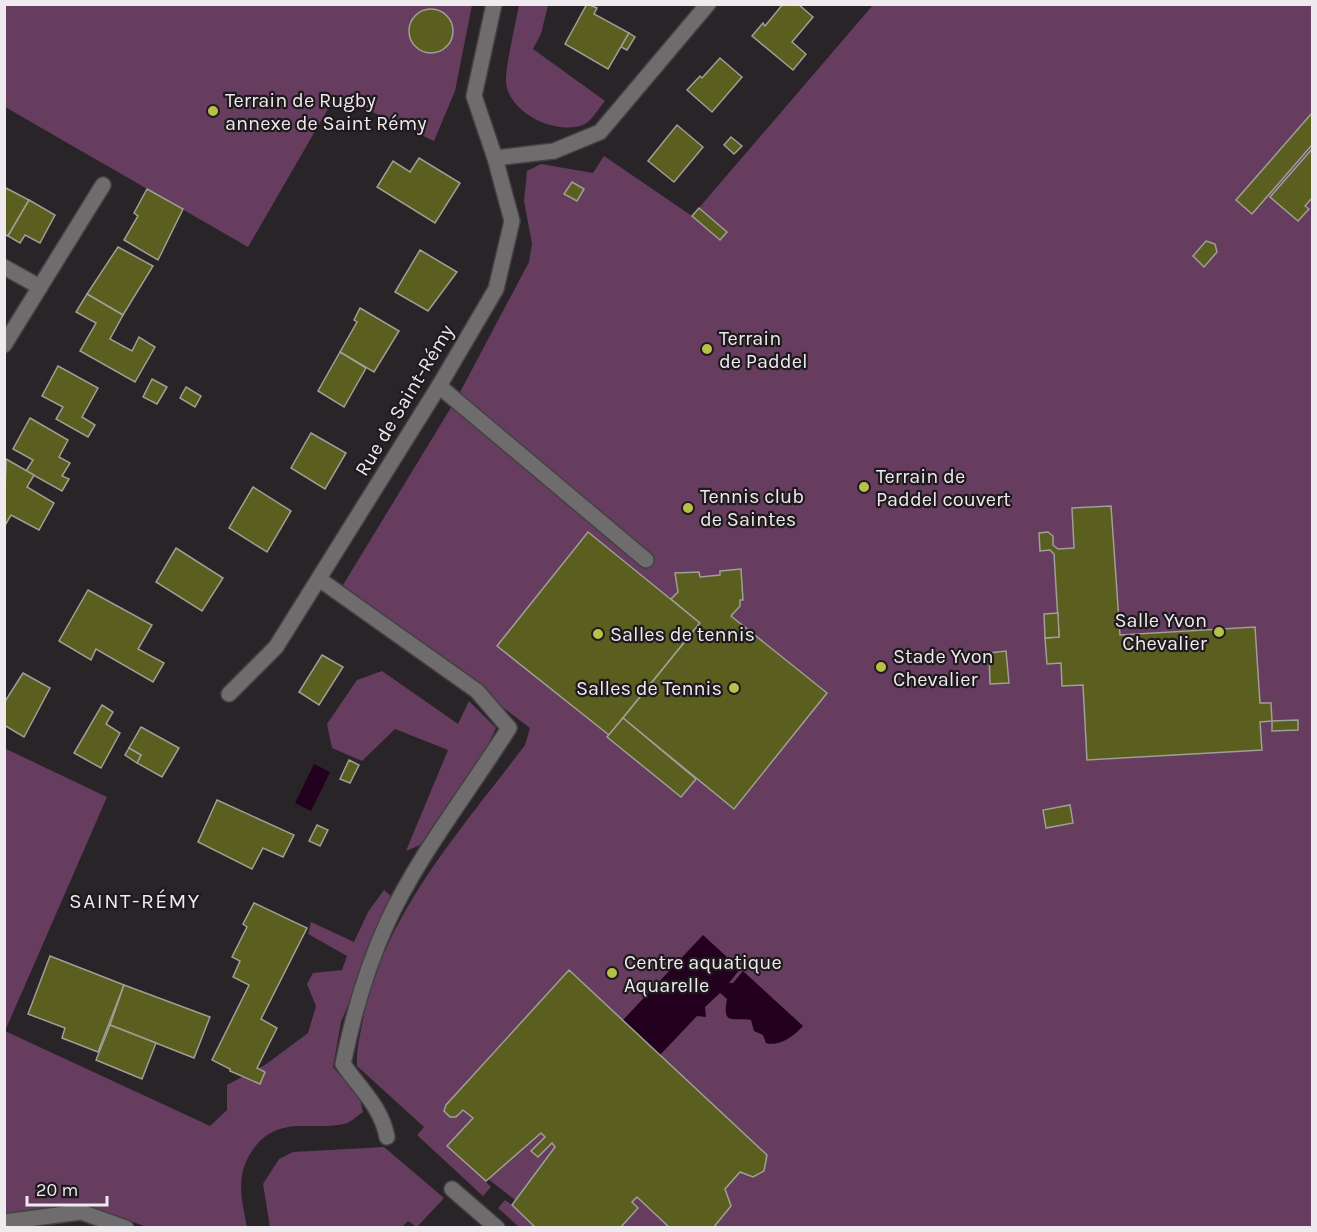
<svg xmlns="http://www.w3.org/2000/svg" width="1317" height="1232" viewBox="0 0 1317 1232" font-family="Karla,sans-serif">
	<style>
		.green { fill: #673d5f }
		.water { fill: #22001e }
		.building { fill: #5a5e1e; stroke: #9e9f97; stroke-width: 1.5 }
		.lines { fill: none; stroke-linecap: round; stroke-linejoin: round }
		.minor-casing { stroke: #454044; stroke-width: 18 }
		.minor { stroke: #6f6c6e; stroke-width: 15 }
		.poi-dot { fill: #b8c147; stroke: #1f1a1e; stroke-width: 2 }
		.labels { text-anchor: middle; stroke-width: 4.5; stroke-linejoin: round; paint-order: stroke }
		.poi-label { font-size: 20px; fill: #eeeaed; stroke: #1f1a1e; text-anchor: start }
		.street-label { font-size: 20px; fill: #eeeaed; stroke: #1f1a1e }
		.neighbourhood-label { font-size: 21px; letter-spacing: 1.5px; fill: #eeeaed; stroke: #1f1a1e }
	</style>
	<rect width="100%" height="100%" fill="#292428"/>
	<!-- green -->
	<g class="green">
		<path d="M4 5H472L455 91 434 141 336 95 248 247 5 107Z"/>
		<path d="M519 5H548L541 34 533 49 605 101C599 108 591 122 583 125 556 135 510 114 506 83 505 68 516 22 519 5Z"/>
		<path d="M873 5H1312V1227H519L498 1208 505 1200 512 1205 515 1200 488 1179 486 1182 491 1187 483 1196 417 1135 424 1127 357 1066C356 1052 359 1039 362 1025 381 917 461 830 525 745L530 728 343 585 458 396 529 262 532 244 524 201 527 171 541 164 593 173 604 156 692 216Z"/>
		<path d="M382 671 458 724 469 701 496 728 487 747 420 845 406 851 448 750 395 729 362 761 332 748 327 724 357 680Z"/>
		<path d="M4 748 107 797 5 1031 210 1126 227 1110V1085L265 1065 308 1033 316 1006 307 984 313 973 342 970 347 956 308 934 311 922 354 942 368 912 384 890 393 898 341 1022 333 1067 360 1099 363 1112C357 1116 350 1123 344 1124 309 1131 279 1115 254 1148 235 1174 241 1197 247 1227H147L91 1207 5 1218Z"/>
		<path d="M384 1147 444 1198 417 1227 408 1221 401 1228 270 1227 263 1184 279 1159 293 1152Z"/>
	</g>
	<!-- water -->
	<g class="water">
		<path d="M314 764 330 772 311 811 295 803Z"/>
		<path d="M703 935 740 969 729 983H733L743 971 803 1026C794 1036 779 1047 766 1043L763 1035 754 1031 751 1020C732 1017 722 1026 727 999L720 993 705 1007 706 1017 697 1016 660 1055 623 1020Z"/>
	</g>
	<!-- building -->
	<g class="building">
		<path d="M587 4 597 8 594 14 629 33 608 69 565 44Z"/>
		<path d="M783 4H798L813 17 792 42 806 54 793 70 752 36 763 23 765 26Z"/>
		<circle cx="431" cy="31" r="22"/>
		<path d="M629 33 635 37 627 50 621 47Z"/>
		<path d="M720 58 742 77 712 112 687 90 700 76 702 78Z"/>
		<path d="M1312 113V145L1252 214 1236 200Z"/>
		<path d="M677 125 703 147 674 182 648 161Z"/>
		<path d="M731 137 742 146 734 154 724 145Z"/>
		<path d="M1312 149V198L1305 206 1309 209 1298 221 1270 197Z"/>
		<path d="M419 158 460 183 435 223 377 187 393 161 410 172Z"/>
		<path d="M572 182 584 189 577 201 564 194Z"/>
		<path d="M4 187 29 200 8 236 4 234Z"/>
		<path d="M147 189 183 209 158 260 124 240 138 216 134 213Z"/>
		<path d="M29 200 55 215 40 243 25 235 20 243 8 236Z"/>
		<path d="M699 208 727 232 720 240 692 216Z"/>
		<path d="M1206 241 1215 244 1217 252 1204 267 1193 256Z"/>
		<path d="M118 247 153 266 123 315 87 294Z"/>
		<path d="M420 250 457 272 428 311 395 292Z"/>
		<path d="M87 294 123 315 110 339 132 351 139 337 155 347 135 382 80 351 96 323 76 312Z"/>
		<path d="M360 308 399 331 374 372 340 352 357 322 354 320Z"/>
		<path d="M340 352 366 368 344 407 318 391Z"/>
		<path d="M58 366 98 388 82 417 95 425 88 437 56 419 63 407 42 396Z"/>
		<path d="M152 379 167 387 157 404 143 397Z"/>
		<path d="M186 387 201 396 195 407 180 398Z"/>
		<path d="M30 418 68 440 59 457 70 463 62 476 69 479 62 491 26 471 33 460 13 449Z"/>
		<path d="M311 433 346 453 325 489 291 468Z"/>
		<path d="M6 459 34 475 27 487 54 503 39 530 11 515 4 527Z"/>
		<path d="M253 487 291 511 267 552 229 528Z"/>
		<path d="M1111 506 1120 635 1255 627 1260 703H1271L1272 721 1260 722 1262 750 1087 760 1083 685 1062 686 1061 663 1047 664 1045 638 1059 637 1054 554 1050 550 1040 551 1039 533 1048 532 1053 536V545L1058 549 1074 548 1072 508Z"/>
		<path d="M588 532 700 623 609 735 497 646Z"/>
		<path d="M176 548 223 578 202 611 156 582Z"/>
		<path d="M741 569 743 600H740V606L731 616 827 693 734 809 623 718 700 623 671 599 678 592 675 573 699 572 700 577 720 575V571Z"/>
		<path d="M88 590 152 625 138 649 164 663 153 682 96 649 91 660 59 641Z"/>
		<path d="M1058 613 1059 637 1045 638 1044 614Z"/>
		<path d="M1006 651 1009 683 990 684 989 653Z"/>
		<path d="M322 655 343 667 319 705 299 692Z"/>
		<path d="M23 673 50 688 24 737 4 725V703Z"/>
		<path d="M102 705 113 712 106 724 120 733 101 768 74 753Z"/>
		<path d="M623 718 696 779 681 797 607 737Z"/>
		<path d="M1298 720V730L1272 731V721Z"/>
		<path d="M141 727 179 748 162 777 137 763 141 755 129 748Z"/>
		<path d="M129 748 141 755 137 763 125 755Z"/>
		<path d="M349 760 359 765 350 783 340 779Z"/>
		<path d="M217 800 294 835 283 857 263 848 252 869 198 842Z"/>
		<path d="M1070 805 1073 823 1046 828 1043 810Z"/>
		<path d="M317 825 328 830 320 846 309 841Z"/>
		<path d="M254 903 307 928 261 1019 277 1028 257 1068 265 1072 260 1084 230 1071V1069L212 1060 249 985 233 977 240 961 232 957 247 927 243 924Z"/>
		<path d="M50 956 124 985 98 1052 62 1038 65 1028 28 1014Z"/>
		<path d="M569 970 767 1155 764 1171 753 1177 740 1172 725 1189 731 1206 713 1228H670L637 1197 632 1202 638 1208 620 1228H536L512 1205 555 1147 552 1143 538 1157 531 1151 545 1137 541 1133 486 1181 447 1146 473 1118 463 1110 456 1117H450L444 1111 446 1105Z"/>
		<path d="M124 985 210 1017 194 1058 110 1025Z"/>
		<path d="M110 1025 156 1043 142 1079 96 1060Z"/>
	</g>
	<g class="lines">
		<!-- minor casing -->
		<g class="minor-casing">
			<g id="minor">
				<path d="M495 158 554 151 600 132 708 4"/>
				<path d="M4 267 40 287"/>
				<path d="M4 345 103 185"/>
				<path d="M439 386 646 560"/>
				<path d="M319 579 477 691 509 728C468 793 419 854 387 923 366 969 353 1015 343 1064 360 1089 381 1106 387 1137"/>
				<path d="M229 694 276 647 439 386 496 289 512 221 495 158 474 96 494 4"/>
				<path d="M452 1189 497 1228"/>
				<path d="M4 1222 81 1212 126 1228"/>
			</g>
		</g>
		<!-- minor -->
		<use href="#minor" class="minor"/>
	</g>
	<!-- markers -->
	<g class="poi-dot">
		<circle cx="213" cy="111" r="6"/>
		<circle cx="707" cy="349" r="6"/>
		<circle cx="864" cy="487" r="6"/>
		<circle cx="688" cy="508" r="6"/>
		<circle cx="1219" cy="632" r="6"/>
		<circle cx="598" cy="634" r="6"/>
		<circle cx="881" cy="667" r="6"/>
		<circle cx="734" cy="688" r="6"/>
		<circle cx="612" cy="973" r="6"/>
	</g>
	<g class="labels">
		<!-- poi labels -->
		<g class="poi-label">
			<text x="225" y="107">Terrain de Rugby<tspan x="225" dy="23">annexe de Saint Rémy</tspan></text>
			<text x="719" y="345">Terrain<tspan x="719" dy="23">de Paddel</tspan></text>
			<text x="876" y="483">Terrain de<tspan x="876" dy="23">Paddel couvert</tspan></text>
			<text x="700" y="503">Tennis club<tspan x="700" dy="23">de Saintes</tspan></text>
			<text x="1207" y="627" text-anchor="end">Salle Yvon<tspan x="1207" dy="23">Chevalier</tspan></text>
			<text x="610" y="641">Salles de tennis</text>
			<text x="893" y="663">Stade Yvon<tspan x="893" dy="23">Chevalier</tspan></text>
			<text x="722" y="695" text-anchor="end">Salles de Tennis</text>
			<text x="624" y="969">Centre aquatique<tspan x="624" dy="23">Aquarelle</tspan></text>
		</g>
		<!-- street labels -->
		<g class="street-label">
			<text transform="translate(404 400) rotate(-59)" y="7">Rue de Saint-Rémy</text>
		</g>
		<!-- neighbourhood labels -->
		<g class="neighbourhood-label">
			<text x="135" y="908">SAINT-RÉMY</text>
		</g>
	</g>
	<!-- border -->
	<rect width="1317" height="1232" fill="none" stroke="#eeeaed" stroke-width="12"/>
	<!-- scale -->
	<path d="M27 1196v9h80v-9" fill="none" stroke="#eeeaed" stroke-width="3"/>
	<text x="36" y="1196" font-size="18" fill="#eeeaed" stroke="#1f1a1e" stroke-width="4.5" paint-order="stroke">20 m</text>
</svg>
